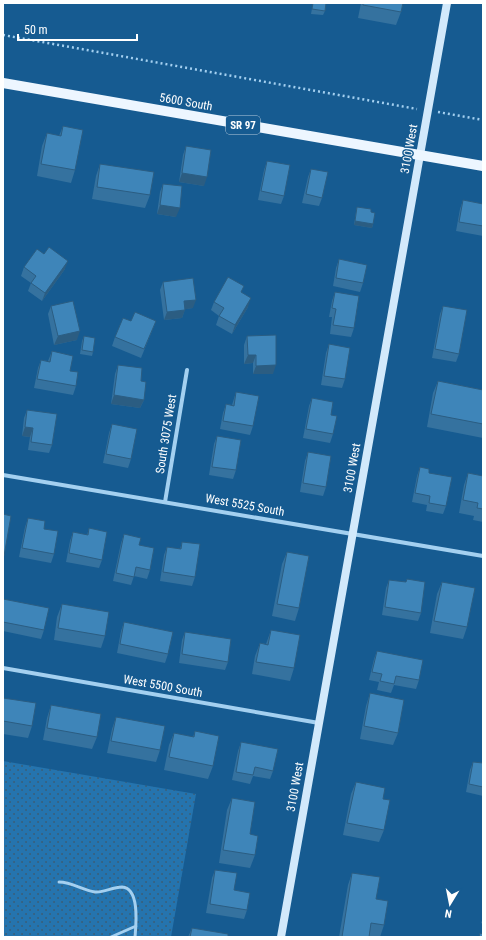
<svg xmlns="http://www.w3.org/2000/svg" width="486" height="940" viewBox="0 0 486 940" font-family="'Roboto Condensed',sans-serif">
  <defs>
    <pattern id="grass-dots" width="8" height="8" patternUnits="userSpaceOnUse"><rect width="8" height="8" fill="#2574ae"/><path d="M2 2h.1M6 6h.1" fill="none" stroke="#3a5e78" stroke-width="1.8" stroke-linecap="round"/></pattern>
  </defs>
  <rect width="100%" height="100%" fill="#165b91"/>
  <path fill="url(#grass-dots)" d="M 3,761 L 196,794 L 171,937 L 3,937 Z"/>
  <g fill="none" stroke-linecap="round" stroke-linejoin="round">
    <path stroke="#a4d0f0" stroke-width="2.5" stroke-dasharray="2 3" stroke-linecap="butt" d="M 3,35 L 417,109
      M 438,112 L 483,120"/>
    <path stroke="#a4d0f0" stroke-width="3" d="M 59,882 C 72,882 82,890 95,892 C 104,893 112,887 122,887 C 140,888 136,925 135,937
      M 111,937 L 136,926"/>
    <path stroke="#a4d0f0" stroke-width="4" d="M 3,475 L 483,556
      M 165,502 L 187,370
      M 3,668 L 319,723"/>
    <path stroke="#d2e9fb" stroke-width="8" d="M 281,937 L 447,3"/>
    <path stroke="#edf6ff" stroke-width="10" d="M 3,83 L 483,166"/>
  </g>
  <path fill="#35729f" d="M 313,3 L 326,3 L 325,11 L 323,15 L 311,14 Z
    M 361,3 L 403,3 L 401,12 L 396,25 L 358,18 Z
    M 63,126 L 75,170 L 71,183 L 37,176 L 42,146 L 47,133 L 59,136 Z
    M 186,146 L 204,186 L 179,182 L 183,155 Z
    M 267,161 L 284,196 L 281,204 L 258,200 L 264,170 Z
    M 100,164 L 150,195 L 145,208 L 92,199 L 96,176 Z
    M 311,169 L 322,198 L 319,206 L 302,203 L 308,177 Z
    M 163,184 L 176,217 L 157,214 L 160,192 Z
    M 463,200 L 483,204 L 483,236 L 456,231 L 460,209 Z
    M 357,207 L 371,212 L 373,224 L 372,228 L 354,225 L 356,212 Z
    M 339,259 L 363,283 L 360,292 L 333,286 L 336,268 Z
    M 24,267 L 65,269 L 42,301 L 28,291 L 31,283 L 21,276 Z
    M 163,282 L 193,308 L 185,309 L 182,318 L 164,320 L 160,290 Z
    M 335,292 L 354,328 L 351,337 L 330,334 L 332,317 L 329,317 L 332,301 Z
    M 242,293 L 248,307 L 232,334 L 216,325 L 219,316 L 211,310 L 214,302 Z
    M 51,306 L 77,340 L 54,345 L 48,314 Z
    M 443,306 L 459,354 L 456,362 L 432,358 L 440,314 Z
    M 131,321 L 156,321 L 141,358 L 112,346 L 115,337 Z
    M 84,336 L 93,352 L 92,356 L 80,354 L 82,341 Z
    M 247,336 L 273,374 L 253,374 L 253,363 L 244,364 L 244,345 Z
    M 329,344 L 345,379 L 342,388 L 321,385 L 326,353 Z
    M 52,351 L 70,371 L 76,386 L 73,395 L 34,388 L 38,368 L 41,360 L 48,361 Z
    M 118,365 L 141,381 L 144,400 L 140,408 L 111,404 L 115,374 Z
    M 438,381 L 483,390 L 483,438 L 427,427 L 433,393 Z
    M 236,392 L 253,426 L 250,435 L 220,429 L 223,413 L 226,404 L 232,405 Z
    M 312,398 L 331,415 L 333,434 L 330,443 L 303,438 L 309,406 Z
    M 27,410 L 52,445 L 49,453 L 28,450 L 30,437 L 22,436 L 24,418 Z
    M 112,424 L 131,459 L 128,468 L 103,463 L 109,433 Z
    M 217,436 L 236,470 L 233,479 L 209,475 L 214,444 Z
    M 308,452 L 326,487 L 323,496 L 300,492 L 305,461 Z
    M 420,467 L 429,473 L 446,506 L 443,514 L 426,511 L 427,505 L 412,502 L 417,476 Z
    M 468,473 L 483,476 L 483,522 L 473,520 L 474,516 L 459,513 L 464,485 Z
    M 28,518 L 54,554 L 51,563 L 19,557 L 25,527 Z
    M 89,528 L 102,560 L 99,568 L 66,562 L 70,541 L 73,532 L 87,535 Z
    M 124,534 L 139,545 L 150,570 L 147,579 L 134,576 L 131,585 L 113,581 L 121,543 Z
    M 182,542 L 195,577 L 192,586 L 160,581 L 164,555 L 167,547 L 180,549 Z
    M 287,552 L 299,608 L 295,621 L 272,616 L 282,564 Z
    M 407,579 L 421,613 L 418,621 L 382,615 L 386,588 L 389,580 L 406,582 Z
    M 442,582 L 467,627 L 463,639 L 430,633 L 437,594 Z
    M 3,599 L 44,630 L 41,639 L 3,631 Z
    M 62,604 L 105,636 L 101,648 L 54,640 L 57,617 Z
    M 124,622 L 168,654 L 165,663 L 117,653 L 121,631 Z
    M 271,630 L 294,668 L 290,681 L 252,674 L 255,656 L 260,643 L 266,644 Z
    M 185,632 L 228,662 L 225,670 L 179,663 L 182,640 Z
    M 377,651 L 419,680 L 416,689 L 394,685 L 391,693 L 377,690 L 379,682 L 369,680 L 374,659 Z
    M 370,693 L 398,733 L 393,745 L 360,739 L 366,706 Z
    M 3,698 L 32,726 L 28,738 L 3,734 Z
    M 51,705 L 97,737 L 92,749 L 43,740 L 47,718 Z
    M 116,717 L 160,750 L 156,762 L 107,753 L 112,729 Z
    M 195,731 L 213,766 L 208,779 L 164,770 L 169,745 L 174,733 L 193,737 Z
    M 241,742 L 273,771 L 270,779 L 253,776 L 250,784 L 232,780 L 238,751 Z
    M 473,762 L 483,763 L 483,796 L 466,792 L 470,770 Z
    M 356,782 L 383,799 L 384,830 L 379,842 L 343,835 L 351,794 Z
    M 232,798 L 250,834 L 255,855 L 250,868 L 219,863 L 227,810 Z
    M 215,870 L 234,890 L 247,910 L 244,919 L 206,913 L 212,878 Z
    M 352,873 L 376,899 L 384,925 L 380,937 L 369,936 L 369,937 L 339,937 L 348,885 Z
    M 483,918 L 483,924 L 481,923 Z
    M 192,928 L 228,937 L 188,937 Z"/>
  <path fill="#2b5d82" d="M 182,173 L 207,177 L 204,186 L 179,182 Z
    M 160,205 L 180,208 L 176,217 L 157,214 Z
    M 355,221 L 373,224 L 372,228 L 354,225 Z
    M 68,261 L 65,269 L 42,301 L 45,293 Z
    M 251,298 L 248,307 L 232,334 L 235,325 Z
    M 196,300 L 193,308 L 181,310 L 184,301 Z
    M 185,310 L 182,318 L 164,320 L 167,312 Z
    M 80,331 L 77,340 L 54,345 L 58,336 Z
    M 248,355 L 256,355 L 253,363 L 244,364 Z
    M 276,365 L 273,374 L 253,374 L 256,366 Z
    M 114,395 L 144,400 L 140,408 L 111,404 Z
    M 25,427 L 33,428 L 30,437 L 22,436 Z"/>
  <path fill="#3e85b9" stroke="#2b5d82" d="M 313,3 L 326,3 L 325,11 L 312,9 Z
    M 363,3 L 403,3 L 401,12 L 363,5 Z
    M 63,126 L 83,130 L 75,170 L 41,164 L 47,133 L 61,136 Z
    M 186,146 L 211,150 L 207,177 L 182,173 Z
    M 267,161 L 290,165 L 284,196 L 261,191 Z
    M 100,164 L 154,172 L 150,195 L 97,187 Z
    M 311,169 L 328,172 L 322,198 L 306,194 Z
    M 163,184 L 182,186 L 180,208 L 160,205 Z
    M 463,200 L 483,204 L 483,226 L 459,222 Z
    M 357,207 L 371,209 L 371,212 L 375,213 L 373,224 L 355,221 Z
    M 49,247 L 68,261 L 45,293 L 31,283 L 36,276 L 24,267 L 37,249 L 44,254 Z
    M 339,259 L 367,265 L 363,283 L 336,278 Z
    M 228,277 L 244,286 L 241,292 L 251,298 L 235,325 L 219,316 L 224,308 L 214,302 Z
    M 193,278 L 196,300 L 184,301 L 185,310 L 167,312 L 163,282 Z
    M 335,292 L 359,296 L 354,328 L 333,325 L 336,309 L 332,308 Z
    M 73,301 L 80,331 L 58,336 L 51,306 Z
    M 443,306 L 467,310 L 459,354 L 435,349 Z
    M 135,312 L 156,321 L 144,349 L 115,337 L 123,318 L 131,321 Z
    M 276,335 L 276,365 L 256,366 L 256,355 L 248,355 L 247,336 Z
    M 84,336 L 95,338 L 93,352 L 82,350 Z
    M 329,344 L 350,348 L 345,379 L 324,376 Z
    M 52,351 L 73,356 L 70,371 L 78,372 L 76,386 L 37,379 L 41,360 L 50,362 Z
    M 118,365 L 142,368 L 141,381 L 146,382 L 144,400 L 114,395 Z
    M 438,381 L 483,390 L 483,424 L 431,414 Z
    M 236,392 L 259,396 L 253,426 L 223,421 L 226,404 L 234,406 Z
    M 312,398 L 333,402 L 331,415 L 337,416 L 333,434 L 306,429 Z
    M 27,410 L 57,414 L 52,445 L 31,442 L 33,428 L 25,427 Z
    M 112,424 L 137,429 L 131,459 L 106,454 Z
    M 217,436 L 241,440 L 236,470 L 212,467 Z
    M 308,452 L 331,456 L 326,487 L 303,483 Z
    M 420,467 L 429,469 L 429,473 L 452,477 L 446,506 L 429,503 L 430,496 L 415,493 Z
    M 468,473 L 483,476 L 483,509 L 477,508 L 478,503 L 463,500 Z
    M 3,514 L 11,516 L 4,556 L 3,556 Z
    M 28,518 L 45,521 L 44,529 L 58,531 L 54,554 L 22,548 Z
    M 89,528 L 107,532 L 102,560 L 69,553 L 73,532 L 88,535 Z
    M 124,534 L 141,538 L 139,545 L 154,548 L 150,570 L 136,567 L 134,577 L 116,573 Z
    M 182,542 L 200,544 L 195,577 L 163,572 L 167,547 L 181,549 Z
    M 287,552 L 309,556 L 299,608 L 277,604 Z
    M 407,579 L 425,582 L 421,613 L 385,607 L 389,580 L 406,582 Z
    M 442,582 L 475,588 L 467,627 L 434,621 Z
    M 3,599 L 49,608 L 44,630 L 3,622 Z
    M 62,604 L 109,612 L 105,636 L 58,628 Z
    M 124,622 L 173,632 L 168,654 L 120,644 Z
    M 271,630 L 300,635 L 294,668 L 256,662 L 260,643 L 268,645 Z
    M 185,632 L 231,639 L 228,662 L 182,654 Z
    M 377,651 L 423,660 L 419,680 L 396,676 L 394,684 L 380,681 L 382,674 L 372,672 Z
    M 370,693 L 404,700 L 398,733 L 364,726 Z
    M 3,698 L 36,703 L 32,726 L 3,721 Z
    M 51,705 L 101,714 L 97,737 L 47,728 Z
    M 116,717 L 165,726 L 160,750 L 111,741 Z
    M 195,731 L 219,736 L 213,766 L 169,757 L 174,733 L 194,737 Z
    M 241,742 L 278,749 L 273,771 L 255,767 L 253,775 L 236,772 Z
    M 473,762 L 483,763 L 483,787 L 469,784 Z
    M 356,782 L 385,788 L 383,799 L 390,800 L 384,830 L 347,823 Z
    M 232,798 L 255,802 L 250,834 L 258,836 L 255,855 L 223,850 Z
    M 215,870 L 237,873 L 234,890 L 250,893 L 247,910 L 210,904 Z
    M 352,873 L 380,877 L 376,899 L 388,901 L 384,925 L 371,923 L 369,937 L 342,937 Z
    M 192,928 L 228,934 L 228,937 L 190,937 Z
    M 480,933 L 483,934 L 483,937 L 479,937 Z"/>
  <g text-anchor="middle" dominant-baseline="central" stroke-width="3" stroke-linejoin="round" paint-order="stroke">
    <rect fill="#165b91" stroke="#b9cede" stroke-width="1" x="226" y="116" width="34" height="18" rx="3"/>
    <g font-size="11" font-weight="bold" fill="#fff">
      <text x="243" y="125">SR 97</text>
    </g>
    <g font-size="12" fill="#fff" stroke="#165b91">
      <text transform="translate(186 102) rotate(10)">5600 South</text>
      <text transform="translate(409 149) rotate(-80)">3100 West</text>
      <text transform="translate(166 434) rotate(-81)">South 3075 West</text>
      <text transform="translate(352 468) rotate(-80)">3100 West</text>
      <text transform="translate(245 505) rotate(10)">West 5525 South</text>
      <text transform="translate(163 686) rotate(10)">West 5500 South</text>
      <text transform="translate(295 787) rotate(-80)">3100 West</text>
    </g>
  </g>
  <rect width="486" height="940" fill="none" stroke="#ffffff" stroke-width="8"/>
  <g transform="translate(450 904) rotate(190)" stroke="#165b91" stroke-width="3" paint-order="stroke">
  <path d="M0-3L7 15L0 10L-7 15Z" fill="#ffffff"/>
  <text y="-6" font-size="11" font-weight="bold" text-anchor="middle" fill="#ffffff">N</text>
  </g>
  <path d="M18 34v6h119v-6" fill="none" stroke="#ffffff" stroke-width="2"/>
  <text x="24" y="34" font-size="12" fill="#ffffff" stroke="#165b91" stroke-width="3" paint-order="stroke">50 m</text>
</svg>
